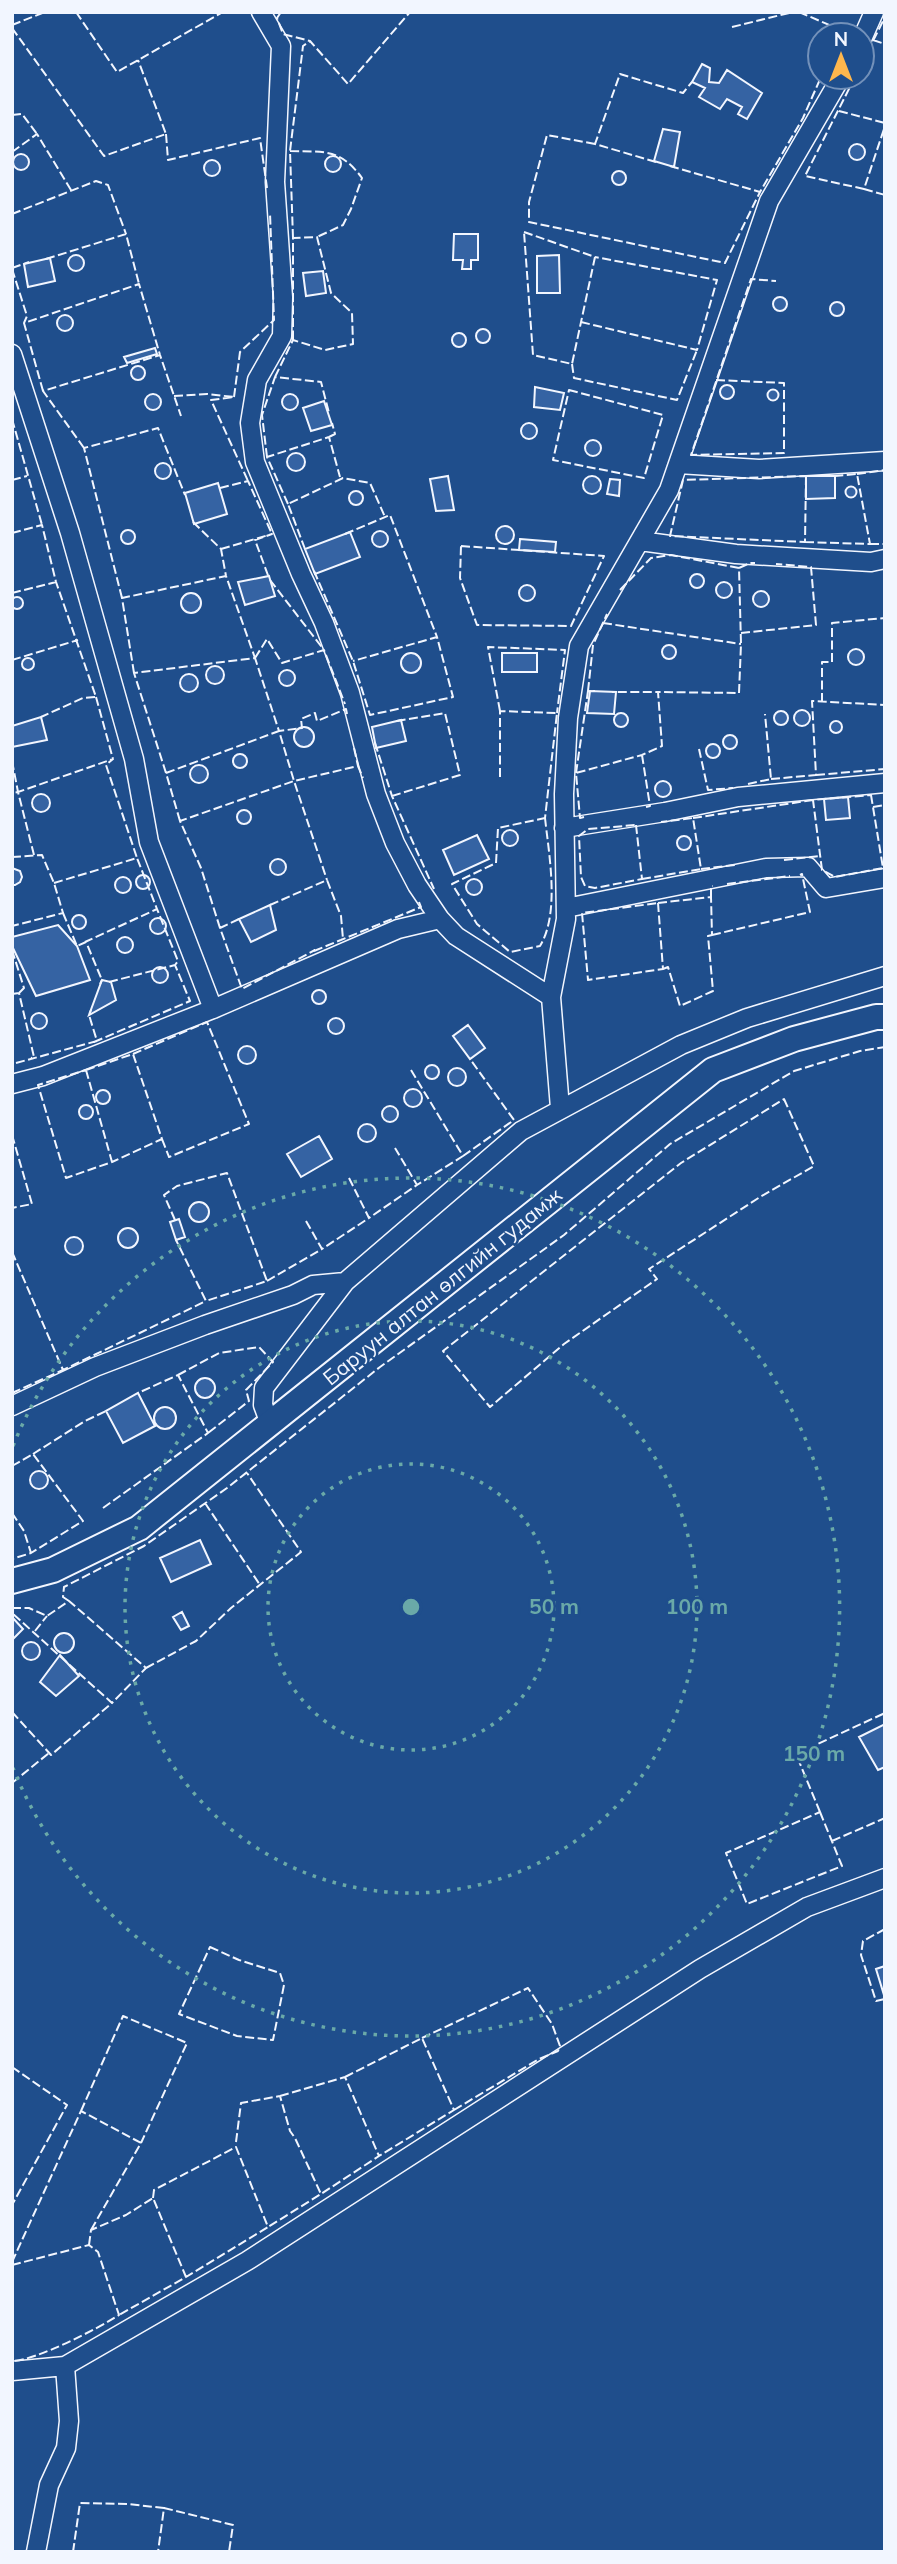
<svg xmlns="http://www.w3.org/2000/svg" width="897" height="2564" viewBox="0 0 897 2564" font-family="Mulish,sans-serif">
  <rect width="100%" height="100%" fill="#1f4e8c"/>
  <path fill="#3563a3" stroke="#f2f6ff" stroke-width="2" d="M 702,64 L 710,68 L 709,82 L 719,83 L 727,70 L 762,93 L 747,119 L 738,114 L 742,107 L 727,99 L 720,109 L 699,97 L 705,88 L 692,82 Z
    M 663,129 L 680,132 L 674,167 L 654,161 Z
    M849 152a8 8 0 1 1 16 0a8 8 0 1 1-16 0Z
    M13 162a8 8 0 1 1 16 0a8 8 0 1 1-16 0Z
    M325 164a8 8 0 1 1 16 0a8 8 0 1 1-16 0Z
    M204 168a8 8 0 1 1 16 0a8 8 0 1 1-16 0Z
    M612 178a7 7 0 1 1 14 0a7 7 0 1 1-14 0Z
    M 454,234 L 478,234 L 478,260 L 471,260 L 471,269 L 462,269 L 463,260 L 453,260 Z
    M68 263a8 8 0 1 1 16 0a8 8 0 1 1-16 0Z
    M 559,255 L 560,293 L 537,293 L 537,256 Z
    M 50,258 L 55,281 L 28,287 L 24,264 Z
    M 323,271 L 326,293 L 306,296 L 303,273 Z
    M773 304a7 7 0 1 1 14 0a7 7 0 1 1-14 0Z
    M830 309a7 7 0 1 1 14 0a7 7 0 1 1-14 0Z
    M57 323a8 8 0 1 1 16 0a8 8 0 1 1-16 0Z
    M476 336a7 7 0 1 1 14 0a7 7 0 1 1-14 0Z
    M452 340a7 7 0 1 1 14 0a7 7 0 1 1-14 0Z
    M 155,348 L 157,354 L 127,363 L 124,357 Z
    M131 373a7 7 0 1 1 14 0a7 7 0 1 1-14 0Z
    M720 392a7 7 0 1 1 14 0a7 7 0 1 1-14 0Z
    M 535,387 L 564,393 L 560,410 L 534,407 Z
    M767.5 395a5.5 5.5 0 1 1 11 0a5.5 5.5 0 1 1-11 0Z
    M282 402a8 8 0 1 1 16 0a8 8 0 1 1-16 0Z
    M145 402a8 8 0 1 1 16 0a8 8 0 1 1-16 0Z
    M 324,401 L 332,425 L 311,431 L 303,408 Z
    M521 431a8 8 0 1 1 16 0a8 8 0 1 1-16 0Z
    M585 448a8 8 0 1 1 16 0a8 8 0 1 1-16 0Z
    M287 462a9 9 0 1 1 18 0a9 9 0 1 1-18 0Z
    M155 471a8 8 0 1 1 16 0a8 8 0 1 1-16 0Z
    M 448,476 L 454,510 L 436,511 L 430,479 Z
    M 806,476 L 835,476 L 835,498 L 806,499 Z
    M583 485a9 9 0 1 1 18 0a9 9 0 1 1-18 0Z
    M 610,479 L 620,480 L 619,496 L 607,494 Z
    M 218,483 L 227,514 L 194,524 L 185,493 Z
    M845.5 492a5.5 5.5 0 1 1 11 0a5.5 5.5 0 1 1-11 0Z
    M349 498a7 7 0 1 1 14 0a7 7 0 1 1-14 0Z
    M496 535a9 9 0 1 1 18 0a9 9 0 1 1-18 0Z
    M121 537a7 7 0 1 1 14 0a7 7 0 1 1-14 0Z
    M372 539a8 8 0 1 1 16 0a8 8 0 1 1-16 0Z
    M 350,532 L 360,557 L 315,574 L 305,549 Z
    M 520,539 L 556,542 L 555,552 L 519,550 Z
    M690 581a7 7 0 1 1 14 0a7 7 0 1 1-14 0Z
    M 269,576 L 275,596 L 245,605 L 238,582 Z
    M716 590a8 8 0 1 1 16 0a8 8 0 1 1-16 0Z
    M519 593a8 8 0 1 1 16 0a8 8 0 1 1-16 0Z
    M753 599a8 8 0 1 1 16 0a8 8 0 1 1-16 0Z
    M181 603a10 10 0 1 1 20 0a10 10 0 1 1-20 0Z
    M11 603a6 6 0 1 1 12 0a6 6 0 1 1-12 0Z
    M662 652a7 7 0 1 1 14 0a7 7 0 1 1-14 0Z
    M848 657a8 8 0 1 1 16 0a8 8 0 1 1-16 0Z
    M 502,653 L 537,653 L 537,672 L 502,672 Z
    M401 663a10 10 0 1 1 20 0a10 10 0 1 1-20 0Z
    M22 664a6 6 0 1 1 12 0a6 6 0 1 1-12 0Z
    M206 675a9 9 0 1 1 18 0a9 9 0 1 1-18 0Z
    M279 678a8 8 0 1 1 16 0a8 8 0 1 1-16 0Z
    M180 683a9 9 0 1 1 18 0a9 9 0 1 1-18 0Z
    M 590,691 L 616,692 L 614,714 L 587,713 Z
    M794 718a8 8 0 1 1 16 0a8 8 0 1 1-16 0Z
    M774 718a7 7 0 1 1 14 0a7 7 0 1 1-14 0Z
    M614 720a7 7 0 1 1 14 0a7 7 0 1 1-14 0Z
    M 41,717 L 47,740 L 12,747 L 12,726 Z
    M 401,720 L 406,741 L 376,748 L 372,727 Z
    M830 727a6 6 0 1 1 12 0a6 6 0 1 1-12 0Z
    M294 737a10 10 0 1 1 20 0a10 10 0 1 1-20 0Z
    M723 742a7 7 0 1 1 14 0a7 7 0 1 1-14 0Z
    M706 751a7 7 0 1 1 14 0a7 7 0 1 1-14 0Z
    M233 761a7 7 0 1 1 14 0a7 7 0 1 1-14 0Z
    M190 774a9 9 0 1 1 18 0a9 9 0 1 1-18 0Z
    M655 789a8 8 0 1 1 16 0a8 8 0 1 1-16 0Z
    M32 803a9 9 0 1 1 18 0a9 9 0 1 1-18 0Z
    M 848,797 L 850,818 L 826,820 L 824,799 Z
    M237 817a7 7 0 1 1 14 0a7 7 0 1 1-14 0Z
    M502 838a8 8 0 1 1 16 0a8 8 0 1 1-16 0Z
    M 477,835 L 489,859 L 454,875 L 443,850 Z
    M677 843a7 7 0 1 1 14 0a7 7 0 1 1-14 0Z
    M270 867a8 8 0 1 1 16 0a8 8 0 1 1-16 0Z
    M 12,868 L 20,871 L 22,877 L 20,882 L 15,885 L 12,885 Z
    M136 882a7 7 0 1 1 14 0a7 7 0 1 1-14 0Z
    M115 885a8 8 0 1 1 16 0a8 8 0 1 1-16 0Z
    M466 887a8 8 0 1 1 16 0a8 8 0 1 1-16 0Z
    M 270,905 L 276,930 L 251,942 L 239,919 Z
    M72 922a7 7 0 1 1 14 0a7 7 0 1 1-14 0Z
    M150 926a8 8 0 1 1 16 0a8 8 0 1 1-16 0Z
    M 58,925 L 77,946 L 90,980 L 36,996 L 12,946 L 12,937 Z
    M117 945a8 8 0 1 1 16 0a8 8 0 1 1-16 0Z
    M152 975a8 8 0 1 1 16 0a8 8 0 1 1-16 0Z
    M 102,980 L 111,982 L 116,1000 L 89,1015 Z
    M312 997a7 7 0 1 1 14 0a7 7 0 1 1-14 0Z
    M31 1021a8 8 0 1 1 16 0a8 8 0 1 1-16 0Z
    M328 1026a8 8 0 1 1 16 0a8 8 0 1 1-16 0Z
    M 468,1025 L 485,1048 L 470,1059 L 453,1036 Z
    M238 1055a9 9 0 1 1 18 0a9 9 0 1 1-18 0Z
    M425 1072a7 7 0 1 1 14 0a7 7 0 1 1-14 0Z
    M448 1077a9 9 0 1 1 18 0a9 9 0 1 1-18 0Z
    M404 1098a9 9 0 1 1 18 0a9 9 0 1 1-18 0Z
    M96 1097a7 7 0 1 1 14 0a7 7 0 1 1-14 0Z
    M79 1112a7 7 0 1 1 14 0a7 7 0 1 1-14 0Z
    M382 1114a8 8 0 1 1 16 0a8 8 0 1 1-16 0Z
    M358 1133a9 9 0 1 1 18 0a9 9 0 1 1-18 0Z
    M 319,1136 L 332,1159 L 301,1177 L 287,1154 Z
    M189 1212a10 10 0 1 1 20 0a10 10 0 1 1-20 0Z
    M 179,1219 L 185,1237 L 176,1240 L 170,1222 Z
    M118 1238a10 10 0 1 1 20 0a10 10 0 1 1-20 0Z
    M65 1246a9 9 0 1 1 18 0a9 9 0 1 1-18 0Z
    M195 1388a10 10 0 1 1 20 0a10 10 0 1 1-20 0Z
    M 138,1393 L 155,1426 L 123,1443 L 106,1411 Z
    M154 1418a11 11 0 1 1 22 0a11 11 0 1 1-22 0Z
    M30 1480a9 9 0 1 1 18 0a9 9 0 1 1-18 0Z
    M 200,1540 L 211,1564 L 171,1582 L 160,1558 Z
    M 182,1612 L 189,1626 L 181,1630 L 173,1617 Z
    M 12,1617 L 23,1629 L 12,1640 Z
    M54 1643a10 10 0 1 1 20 0a10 10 0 1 1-20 0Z
    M22 1651a9 9 0 1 1 18 0a9 9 0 1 1-18 0Z
    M 60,1655 L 79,1676 L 56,1696 L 40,1682 Z
    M 885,1724 L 885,1767 L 878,1770 L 859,1737 Z
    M 885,1966 L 885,1994 L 884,1995 L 876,1969 Z"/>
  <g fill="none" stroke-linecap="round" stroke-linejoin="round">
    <defs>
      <path id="street" d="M 261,12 L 281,46 L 275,182 L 283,297 L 282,336 L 257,380 L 250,423 L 255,462 L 301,574 L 324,623 L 350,693 L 376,794 L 395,843 L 417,885 L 440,919
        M 862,39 L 874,12
        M 12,354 L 70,533 L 134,759 L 149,842 L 213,1009
        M 678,464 L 759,469 L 885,461
        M 640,541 L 736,554 L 871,562 L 885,559
        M 564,828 L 665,812 L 738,797 L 885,783
        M 566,908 L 766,868 L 808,867 L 826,888 L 885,878
        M 12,1084 L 43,1076 L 213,1009 L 398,929 L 440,919 L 456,936 L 551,997
        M 560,1108 L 551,997 L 566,919 L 564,794 L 568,718 L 579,646 L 669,490 L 769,201 L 841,77
        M 12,1406 L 95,1367 L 205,1325 L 293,1295 L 313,1285 L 345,1282
        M 270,1424 L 263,1405 L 264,1388 L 345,1282 L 521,1131 L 681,1045 L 747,1018 L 885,976
        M 12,2371 L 65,2366 L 247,2261 L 700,1969 L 807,1907 L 885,1878
        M 36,2552 L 49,2485 L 66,2448 L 69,2421 L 65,2366"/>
      <path id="secondary" d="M 12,1581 L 53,1570 L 139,1528 L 713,1070 L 794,1039 L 876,1017 L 885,1017"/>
    </defs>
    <use href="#street" stroke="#f2f6ff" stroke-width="21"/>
    <use href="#secondary" stroke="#f2f6ff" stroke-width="28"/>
    <use href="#street" stroke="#1f4e8c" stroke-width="18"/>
    <use href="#secondary" stroke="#1f4e8c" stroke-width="24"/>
    <path stroke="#f2f6ff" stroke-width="2" stroke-dasharray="9 3.5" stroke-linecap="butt" d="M 76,12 L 117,72 L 223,12
      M 281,12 L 277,18 L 283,34 L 310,41 L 348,84 L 410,12
      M 799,12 L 841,30 L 839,35
      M 12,25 L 45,12
      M 732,27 L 793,12
      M 12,28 L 104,156 L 166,134 L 138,60
      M 873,40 L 885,44
      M 862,63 L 885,17
      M 855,77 L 805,176 L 864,189 L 885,126
      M 839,111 L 885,123
      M 12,115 L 22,114 L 37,134
      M 166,134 L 168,160 L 260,138 L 267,188
      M 595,144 L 547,135 L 529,202 L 529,222 L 725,263 L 760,192
      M 290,151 C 324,152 340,148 362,178 L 351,209 L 343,225 L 317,237
      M 12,152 L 37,134 L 71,190
      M 656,162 L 595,144 L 620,74 L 683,93 L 692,82
      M 670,166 L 760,192 L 803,118 L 821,77
      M 864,189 L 885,195
      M 12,214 L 96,181 L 108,185 L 126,234
      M 524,232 L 595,257 L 572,364 L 533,355 Z
      M 293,238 L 290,151 L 303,46 L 310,41
      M 46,259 L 126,234 L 139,284
      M 12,268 L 29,262
      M 12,269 L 27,316 L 24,323
      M 581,322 L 697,350 L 717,280 L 595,257
      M 572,364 L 574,378 L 677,400 L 697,350
      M 275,377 L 293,340 L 325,350 L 353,344 L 352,313 L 331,293 L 317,237 L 293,238 L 293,340
      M 716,380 L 784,383 L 784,453 L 691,455 L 751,279 L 776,281
      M 569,390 L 663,415 L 644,478 L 553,460 Z
      M 43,391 L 24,323 L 139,284 L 160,355
      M 174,396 L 207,394 L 234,397 L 211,400 L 248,481
      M 234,397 L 240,352 L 274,320 L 270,213
      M 12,419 L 42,525
      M 329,437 L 335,434 L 332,423
      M 84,448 L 43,391 L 160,355 L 181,416
      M 267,457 L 262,415 L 275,377 L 321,382 L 329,413
      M 857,474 L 885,470
      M 806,476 L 805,542 L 670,536 L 683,480 Z
      M 12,480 L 27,476
      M 220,488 L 248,481 L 272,534
      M 288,504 L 267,457 L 329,437 L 340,477
      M 193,522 L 221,549 L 226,576
      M 12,533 L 42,525 L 56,582 L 96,697 L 83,698 L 41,717
      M 345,534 L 390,515 L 437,637
      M 805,542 L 870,544 L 857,474 L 835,476
      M 870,544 L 885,544
      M 461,546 L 604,556 L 571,626 L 477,625 L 460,578 Z
      M 221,549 L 272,534 L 255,540 L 269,578
      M 305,549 L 288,504 L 343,478 L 370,483 L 385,517
      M 739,568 L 750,563 L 755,563
      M 314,571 L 353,661 L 370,715 L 453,697 L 437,637 L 353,661
      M 270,580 L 324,650
      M 620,590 L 651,558 L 671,555 L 739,568 L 741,644 L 739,693 L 658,692
      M 12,593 L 56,582
      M 122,598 L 84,448 L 158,428 L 185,495
      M 603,623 L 741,644
      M 741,633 L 816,625 L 811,567 L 776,564
      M 255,658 L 267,639 L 282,663 L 324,650 L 345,704
      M 12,660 L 78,640
      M 134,673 L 122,598 L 226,576 L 255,658
      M 588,691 L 593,645 L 607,614
      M 96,697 L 113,759
      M 822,702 L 822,662 L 832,662 L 832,623 L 885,618
      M 500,711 L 488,647 L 565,650 L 557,713
      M 375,743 L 392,796 L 434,889
      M 354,748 L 358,766
      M 699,749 L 708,790 L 733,788
      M 642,755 L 650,806 L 646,807
      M 12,761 L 18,792 L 12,793
      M 166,773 L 134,673 L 255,658 L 279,731 L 302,728 L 301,719 L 315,713 L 317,721 L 346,709 L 347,714
      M 576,773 L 588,691 L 595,691
      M 816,775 L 885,769
      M 500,777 L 500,711 L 557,713 L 545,818
      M 771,779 L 816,775 L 812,701 L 885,705
      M 748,784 L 771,779 L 765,714
      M 871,795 L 883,868 L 835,877 L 822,870 L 813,800 Z
      M 392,796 L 460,775 L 445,713 L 397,721
      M 873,807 L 885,805
      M 584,817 L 580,818 L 576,773 L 642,755 L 662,746 L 658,692 L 612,692
      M 545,818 C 549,855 560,913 540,946 L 510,952 L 477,924 L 452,884 L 496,863 L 498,828 Z
      M 693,818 L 813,800
      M 180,821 L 166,773 L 279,731 L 294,781 L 358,766 L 363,778
      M 636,825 L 642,879 L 595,888 L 585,886 L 581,877 L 579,836 L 588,829 Z
      M 34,855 L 18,792 L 113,759 L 106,765 L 137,858
      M 12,857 L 42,855 L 54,883 L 63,913 L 12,926
      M 784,860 L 820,856
      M 701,869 L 735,865
      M 642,879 L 701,869 L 693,818 L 661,822
      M 54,883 L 137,858 L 157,909 L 85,942
      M 727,884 L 790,876
      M 711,897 L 711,886 L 713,886
      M 658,903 L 663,969 L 588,980 L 582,913 Z
      M 658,903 L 711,897 L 712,935 L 708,936 L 713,991 L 680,1006 L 668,967 L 663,969
      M 270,905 L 327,880 L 341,916 L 343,939 L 341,940
      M 63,913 L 77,946 L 86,942 L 102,980 L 100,984
      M 239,919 L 220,928 L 242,989 L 315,950
      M 220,928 L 201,868 L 180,821 L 294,781 L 327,880
      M 712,935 L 810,912 L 802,874 L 800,875
      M 12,950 L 24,988 L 19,993
      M 314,951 L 421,907 L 419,902
      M 109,982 L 175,965 L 178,961 L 157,909
      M 12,994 L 19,993 L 34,1057 L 31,1058
      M 94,1042 L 190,1001 L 175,965
      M 133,1054 L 207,1022 L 249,1124 L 169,1157 L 162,1139
      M 16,1063 L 97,1041 L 89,1015 L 91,1010
      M 86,1070 L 112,1162 L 66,1178 L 38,1085 Z
      M 86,1070 L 133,1054 L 162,1139 L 112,1162
      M 411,1070 L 463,1156 L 417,1185
      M 784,1099 L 814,1166 L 760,1197 L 649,1269 L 657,1279 L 564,1344 L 490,1407 L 443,1351 L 681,1163 Z
      M 12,1135 L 32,1204 L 12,1208
      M 463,1156 L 514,1120 L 470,1059
      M 349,1178 L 369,1218 L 417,1185 L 395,1148
      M 175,1220 L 164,1195 L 177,1186 L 227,1173 L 267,1281 L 206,1301 L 176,1240
      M 306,1221 L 322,1249 L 369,1218
      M 12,1252 L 63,1370 L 206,1301
      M 267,1281 L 322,1249
      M 178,1375 L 219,1353 L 259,1347 L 273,1362 L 246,1390 L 249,1401 L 208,1433
      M 12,1393 L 63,1370
      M 33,1454 L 85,1421 L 106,1411
      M 12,1466 L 33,1454 L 83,1521 L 31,1553
      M 205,1503 L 260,1585
      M 103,1508 L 208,1433 L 178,1375 L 138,1393
      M 12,1513 L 24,1531 L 31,1553 L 12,1559
      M 69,1601 L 63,1597 L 64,1587 L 144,1546 L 227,1488 L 380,1367 L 564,1235 L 670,1144 L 794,1071 L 860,1051 L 885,1047
      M 12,1608 L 29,1608 L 47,1616 L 69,1601 L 146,1668 L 112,1703 L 12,1613
      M 35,1631 L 47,1616
      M 146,1668 L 196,1641 L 231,1608 L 301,1552 L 247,1473
      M 12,1712 L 51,1755 L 112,1703
      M 12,1783 L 49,1753
      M 820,1812 L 842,1866 L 747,1904 L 726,1853 Z
      M 820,1812 L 796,1754 L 885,1713
      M 832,1841 L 885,1818
      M 885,1929 L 863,1941 L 861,1955 L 876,2001 L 885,1999
      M 210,1947 L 239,1960 L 280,1973 L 284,1985 L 273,2040 L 237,2036 L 179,2014 Z
      M 422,2038 L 528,1988 L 552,2024 L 560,2046 L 558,2051 L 539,2059 L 454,2110
      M 12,2067 L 67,2105 L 12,2205
      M 345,2077 L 422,2038 L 454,2110 L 379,2156
      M 280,2096 L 345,2077 L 379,2156 L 321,2194
      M 81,2111 L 123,2016 L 187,2043 L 141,2143
      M 236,2142 L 241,2103 L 280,2096 L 290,2131 L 295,2138 L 321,2194 L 268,2227
      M 153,2198 L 154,2190 L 236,2147 L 268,2227 L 186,2277
      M 89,2245 L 91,2230 L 126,2215 L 153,2198 L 186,2277 L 119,2315
      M 12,2262 L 81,2111 L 141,2143 L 91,2230
      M 12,2265 L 89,2245 L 98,2252 L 119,2315 C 99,2328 35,2361 12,2361
      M 164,2508 L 233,2525 L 229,2552
      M 73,2552 L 80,2503 L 128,2504 L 164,2508 L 158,2552"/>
  </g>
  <g fill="none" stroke="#6aa9a8" stroke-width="3.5" stroke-dasharray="3.5 7">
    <circle cx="411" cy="1607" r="143"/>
    <circle cx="411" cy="1607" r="286"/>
    <path d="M13 1446A429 429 0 1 1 13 1768"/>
  </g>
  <g text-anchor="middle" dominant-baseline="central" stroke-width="5" stroke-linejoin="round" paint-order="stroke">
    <g font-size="21" fill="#f2f6ff" stroke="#1f4e8c">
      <text transform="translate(442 1286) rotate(-39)">Баруун алтан өлгийн гудамж</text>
    </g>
  </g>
  <circle cx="411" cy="1607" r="10" fill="#6aa9a8" stroke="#1f4e8c" stroke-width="3.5"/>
  <g font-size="21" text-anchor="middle" font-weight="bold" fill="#6aa9a8" stroke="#1f4e8c" stroke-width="5" stroke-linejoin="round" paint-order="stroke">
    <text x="554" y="1614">50 m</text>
    <text x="697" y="1614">100 m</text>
    <text x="814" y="1761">150 m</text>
  </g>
  <rect width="897" height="2564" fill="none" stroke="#f2f6ff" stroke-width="28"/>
  <g transform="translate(841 56)"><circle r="33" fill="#1f4e8c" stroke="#7391ba" stroke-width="2"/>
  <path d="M0-5L12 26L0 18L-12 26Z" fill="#ffb74d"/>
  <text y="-10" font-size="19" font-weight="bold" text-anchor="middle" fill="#f2f6ff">N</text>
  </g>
</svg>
